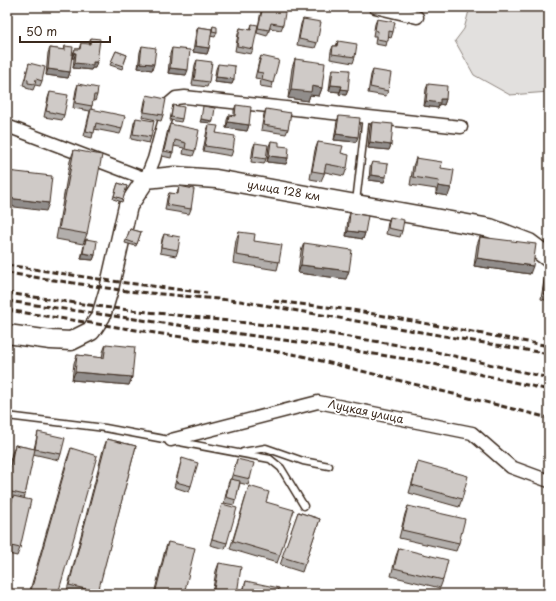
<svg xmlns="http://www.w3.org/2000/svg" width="556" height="601" viewBox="0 0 556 601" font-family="'Playpen Sans',sans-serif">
  <rect width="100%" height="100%" fill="#fff"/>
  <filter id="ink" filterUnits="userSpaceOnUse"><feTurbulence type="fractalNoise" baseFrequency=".025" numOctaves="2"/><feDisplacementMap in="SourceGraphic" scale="8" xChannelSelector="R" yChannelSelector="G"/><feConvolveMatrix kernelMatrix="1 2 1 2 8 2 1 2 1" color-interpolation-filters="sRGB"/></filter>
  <g filter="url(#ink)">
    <path fill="#e2e0de" stroke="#8e857e" d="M 470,7 L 549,7 L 549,92 L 510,95 L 474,75 L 455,41 L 464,29 Z"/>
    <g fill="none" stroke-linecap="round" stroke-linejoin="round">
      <defs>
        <path id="lane" d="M 356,202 L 366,116
          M 7,416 L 105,428 L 270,459 L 281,468 L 304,506
          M 243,452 L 266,448 L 303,461 L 329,466"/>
        <path id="street" d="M 375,7 L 417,17
          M 7,126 L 146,179 L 154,159 L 169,104 L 176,98 L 185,97 L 461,127
          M 171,440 L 318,402 L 472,433 L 511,467 L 549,481"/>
        <path id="secondary" d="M 7,334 L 51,340 L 71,341 L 91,331 L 101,316 L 109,289 L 128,206 L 146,179 L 175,176 L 216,179 L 490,228 L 529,243 L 549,258"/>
      </defs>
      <use href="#lane" stroke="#3b2a1e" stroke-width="9"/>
      <use href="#street" stroke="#3b2a1e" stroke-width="15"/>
      <use href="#secondary" stroke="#3b2a1e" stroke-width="21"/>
      <use href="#lane" stroke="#fff" stroke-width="6"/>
      <use href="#street" stroke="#fff" stroke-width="12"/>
      <use href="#secondary" stroke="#fff" stroke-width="18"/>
      <path stroke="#3b2a1e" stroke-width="3" stroke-dasharray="6 3" stroke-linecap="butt" d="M 7,265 L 111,281 L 207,293
        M 7,273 L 127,291 L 240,301 L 549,354
        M 7,293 L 103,307 L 301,329 L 428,350 L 549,378
        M 7,301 L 298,342 L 425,362 L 549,390
        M 273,301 L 352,310 L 549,346
        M 7,310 L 298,355 L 549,418"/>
    </g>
    <path fill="#b2aeab" stroke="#3b2a1e" d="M 262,7 L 283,25 L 281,30 L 270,28 L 267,36 L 257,33 L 261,11 Z
      M 303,19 L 317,43 L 315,48 L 297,45 L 301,24 Z
      M 377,19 L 393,32 L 391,38 L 388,37 L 386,46 L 375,44 L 376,36 L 373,36 L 375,24 Z
      M 252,24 L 253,49 L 251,54 L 235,51 L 238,34 L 240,28 L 250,30 Z
      M 213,26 L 217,32 L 215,37 L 210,36 L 209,48 L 207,54 L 193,52 L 196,32 L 198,27 L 212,29 Z
      M 91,38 L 95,68 L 92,68 L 91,70 L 73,68 L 74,58 L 72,58 L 73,54 L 75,49 L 79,49 L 81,43 L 89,44 Z
      M 338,41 L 355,57 L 353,63 L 330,59 L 331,51 L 333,46 L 336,46 Z
      M 65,46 L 70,72 L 68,78 L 46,75 L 48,53 L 50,48 L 64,50 Z
      M 142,46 L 152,70 L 138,68 L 140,52 Z
      M 172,48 L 186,75 L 168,73 L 170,54 Z
      M 116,51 L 127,55 L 122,69 L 110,65 Z
      M 261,56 L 273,83 L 272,88 L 260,86 L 261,79 L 255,78 L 259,61 Z
      M 295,59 L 322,88 L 319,96 L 310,95 L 308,101 L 288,98 L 292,68 Z
      M 197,60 L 209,82 L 207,87 L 192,85 L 195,65 Z
      M 29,63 L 42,81 L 40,86 L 35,85 L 33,90 L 26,88 L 26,86 L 23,85 Z
      M 218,64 L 234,79 L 232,84 L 214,82 L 216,69 Z
      M 333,69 L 348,90 L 346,95 L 339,94 L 340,92 L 329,91 L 331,74 Z
      M 373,70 L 388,91 L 386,96 L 368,93 L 371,75 Z
      M 78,84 L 97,95 L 95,101 L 93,100 L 91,109 L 122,129 L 120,134 L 94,129 L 92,138 L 84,136 L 90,111 L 73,108 L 76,90 Z
      M 428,84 L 446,99 L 444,105 L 439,104 L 438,108 L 424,106 L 426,89 Z
      M 50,92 L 64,115 L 62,120 L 44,117 L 48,98 Z
      M 147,95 L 163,115 L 161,121 L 142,117 L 145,101 Z
      M 173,105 L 182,119 L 181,122 L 170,120 Z
      M 236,105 L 249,125 L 247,131 L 226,128 L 227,120 L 229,115 L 234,116 L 234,110 Z
      M 266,109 L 288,129 L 286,134 L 261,130 L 264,114 Z
      M 339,116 L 356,142 L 334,140 L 337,121 Z
      M 136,118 L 151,137 L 149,143 L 131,139 L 134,123 Z
      M 372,122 L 391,145 L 389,150 L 368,148 L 370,127 Z
      M 170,124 L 195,151 L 193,156 L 183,154 L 184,148 L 174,146 L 171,158 L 162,156 L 168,129 Z
      M 209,125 L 233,150 L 231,156 L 203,151 L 207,130 Z
      M 271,141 L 279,146 L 288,158 L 286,164 L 267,162 L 269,146 Z
      M 318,142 L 341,153 L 347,168 L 344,176 L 325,172 L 321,181 L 310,179 L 315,150 Z
      M 255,143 L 266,159 L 264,164 L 251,162 L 253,148 Z
      M 74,150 L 87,234 L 83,244 L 56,239 L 70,161 Z
      M 416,158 L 441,168 L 448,196 L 436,194 L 436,189 L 410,185 L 413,166 Z
      M 372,162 L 386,177 L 384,182 L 369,180 L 370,167 Z
      M 118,183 L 127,186 L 122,202 L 113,199 Z
      M 179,186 L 191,209 L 189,214 L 165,210 L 167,198 L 169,193 L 177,194 Z
      M 350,213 L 365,233 L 363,239 L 346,236 L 348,219 Z
      M 390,217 L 402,231 L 400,237 L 386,234 L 388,222 Z
      M 130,229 L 141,232 L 136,246 L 125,243 Z
      M 239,232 L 254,241 L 279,262 L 277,270 L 233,263 L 236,240 Z
      M 164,234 L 178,250 L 176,256 L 160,253 L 162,239 Z
      M 480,237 L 530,274 L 474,266 L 477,245 Z
      M 86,239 L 95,255 L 93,260 L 81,259 L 84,245 Z
      M 304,243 L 346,279 L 298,273 L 301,251 Z
      M 547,269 L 549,269 L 549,301 L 541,299 L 545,274 Z
      M 106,344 L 132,377 L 129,385 L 72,380 L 74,363 L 77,355 L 102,358 L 103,352 Z
      M 38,432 L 61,454 L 59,460 L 33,454 L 25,495 L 24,499 L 20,548 L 17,556 L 8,554 L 7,559 L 7,518 L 11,501 L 7,500 L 7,474 L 12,453 L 15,445 L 34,449 Z
      M 107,439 L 136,446 L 97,594 L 66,594 L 103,450 Z
      M 71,448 L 58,594 L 29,594 L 67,459 Z
      M 182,458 L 191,486 L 189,492 L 174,487 Z
      M 237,459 L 250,479 L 248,485 L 240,483 L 234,505 L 224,503 L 228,484 L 230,479 L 231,479 Z
      M 418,462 L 462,499 L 459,507 L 409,493 Z
      M 249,486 L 266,502 L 280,555 L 277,563 L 230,549 Z
      M 222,504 L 227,543 L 225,549 L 210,545 Z
      M 408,506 L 459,543 L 456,551 L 399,538 L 405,514 Z
      M 298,512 L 320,519 L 302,572 L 280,565 Z
      M 168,542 L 184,594 L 154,594 L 165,550 Z
      M 399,548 L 443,580 L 440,588 L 391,576 L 396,556 Z
      M 219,563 L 237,594 L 212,594 L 216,571 Z
      M 246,581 L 278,594 L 242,594 Z"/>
    <path fill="#918d8b" stroke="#3b2a1e" d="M 195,46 L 209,48 L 207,54 L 193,52 Z
      M 74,53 L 76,53 L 74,58 L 72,58 Z
      M 93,62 L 97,62 L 95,68 L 92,68 L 91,70 L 73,68 L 75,63 Z
      M 140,63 L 154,64 L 152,70 L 138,68 Z
      M 170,68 L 188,70 L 186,75 L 168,73 Z
      M 48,69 L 70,72 L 68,78 L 46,75 Z
      M 216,77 L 234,79 L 232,84 L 214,82 Z
      M 331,85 L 342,86 L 340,92 L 329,91 Z
      M 312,86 L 322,88 L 319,96 L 310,95 L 308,101 L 288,98 L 291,90 Z
      M 341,89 L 348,90 L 346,95 L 339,94 Z
      M 440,99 L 446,99 L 444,105 L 439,104 L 438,108 L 424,106 L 426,101 Z
      M 201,119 L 213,121 L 212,123 L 200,122 Z
      M 228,122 L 249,125 L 247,131 L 226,128 Z
      M 336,134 L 358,137 L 356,142 L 334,140 Z
      M 370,142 L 391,145 L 389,150 L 368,148 Z
      M 269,156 L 288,158 L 286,164 L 267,162 Z
      M 371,175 L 386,177 L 384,182 L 369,180 Z
      M 438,186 L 451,188 L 448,196 L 436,194 Z
      M 7,198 L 49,203 L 46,211 L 7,206 Z
      M 348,231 L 365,233 L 363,239 L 346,236 Z
      M 83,253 L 95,255 L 93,260 L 81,259 Z
      M 477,258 L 533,266 L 530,274 L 474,266 Z
      M 301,265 L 349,271 L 346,279 L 298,273 Z
      M 75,372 L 132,377 L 129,385 L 72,380 Z"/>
    <path fill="#cfcac7" stroke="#3b2a1e" d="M 263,7 L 286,7 L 283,25 L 271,23 L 269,30 L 258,28 Z
      M 303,19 L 321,22 L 317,43 L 299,39 Z
      M 377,19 L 395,22 L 393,32 L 389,31 L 388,41 L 377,39 L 378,31 L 375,30 Z
      M 252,24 L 258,25 L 253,49 L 237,46 L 240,28 L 251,30 Z
      M 213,26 L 217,27 L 217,32 L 212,31 Z
      M 198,27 L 212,29 L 209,48 L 195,46 Z
      M 91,38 L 100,39 L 97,62 L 93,62 L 93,65 L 75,63 L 76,53 L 74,53 L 75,49 L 80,49 L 81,43 L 90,44 Z
      M 338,41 L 357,44 L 355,57 L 332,54 L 333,46 L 337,46 Z
      M 65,46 L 73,47 L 70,72 L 48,69 L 50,48 L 65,50 Z
      M 142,46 L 156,48 L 154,64 L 140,63 Z
      M 172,48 L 190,50 L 188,70 L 170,68 Z
      M 116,51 L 127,55 L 123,66 L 111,62 Z
      M 261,56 L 279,60 L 273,83 L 262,80 L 263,73 L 257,72 Z
      M 295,59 L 325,63 L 322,88 L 312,86 L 311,92 L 291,90 Z
      M 197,60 L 212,62 L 209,82 L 194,80 Z
      M 29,63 L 45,67 L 42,81 L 36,79 L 35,84 L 28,83 L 28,80 L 25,79 Z
      M 218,64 L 235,66 L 234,79 L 216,77 Z
      M 333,69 L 350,70 L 348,90 L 341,89 L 342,86 L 331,85 Z
      M 373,70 L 391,73 L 388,91 L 370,87 Z
      M 78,84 L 98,88 L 97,95 L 94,95 L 92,106 L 75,103 Z
      M 428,84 L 447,86 L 446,99 L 440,99 L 440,103 L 426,101 Z
      M 50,92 L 68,95 L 64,115 L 46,111 Z
      M 147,95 L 166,99 L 163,115 L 144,112 Z
      M 173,105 L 184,107 L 182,119 L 171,117 Z
      M 236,105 L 251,107 L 249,125 L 228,122 L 229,115 L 235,116 Z
      M 203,106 L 215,108 L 213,121 L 201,119 Z
      M 91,109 L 125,116 L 122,129 L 96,123 L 94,133 L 86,131 Z
      M 266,109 L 291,113 L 288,129 L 263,125 Z
      M 339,116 L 360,118 L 358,137 L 336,134 Z
      M 136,118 L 154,121 L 151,137 L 133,134 Z
      M 372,122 L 393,124 L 391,145 L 370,142 Z
      M 170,124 L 199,130 L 195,151 L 185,149 L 186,143 L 175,140 L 173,153 L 164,151 Z
      M 209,125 L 218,126 L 216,133 L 235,136 L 233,150 L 205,146 Z
      M 271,141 L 279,142 L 279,146 L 289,147 L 288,158 L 269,156 Z
      M 318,142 L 343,146 L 341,153 L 349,155 L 347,168 L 326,164 L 324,173 L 312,171 Z
      M 255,143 L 268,145 L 266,159 L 253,157 Z
      M 74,150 L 102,155 L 87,234 L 59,229 Z
      M 416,158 L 442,162 L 441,168 L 454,170 L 451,188 L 438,186 L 439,181 L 413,177 Z
      M 372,162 L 388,164 L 386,177 L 371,175 Z
      M 7,171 L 52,176 L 49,203 L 7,198 Z
      M 118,183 L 127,186 L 123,199 L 114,196 Z
      M 179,186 L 194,189 L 191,209 L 167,205 L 169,193 L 178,194 Z
      M 350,213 L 368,216 L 365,233 L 348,231 Z
      M 390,217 L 404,220 L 402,231 L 388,228 Z
      M 130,229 L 141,232 L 137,244 L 126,240 Z
      M 239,232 L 255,234 L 254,241 L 282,245 L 279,262 L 236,255 Z
      M 164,234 L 180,237 L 178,250 L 161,247 Z
      M 480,237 L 536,244 L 533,266 L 477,258 Z
      M 86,239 L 97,241 L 95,255 L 83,253 Z
      M 304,243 L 352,250 L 349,271 L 301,265 Z
      M 547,269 L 549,269 L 549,295 L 543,294 Z
      M 106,344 L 135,347 L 132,377 L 75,372 L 77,355 L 104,358 Z
      M 38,432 L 65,438 L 61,454 L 35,449 Z
      M 107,439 L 136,446 L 98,592 L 69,585 Z
      M 15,445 L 35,449 L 25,495 L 7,491 L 7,480 Z
      M 71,448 L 97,456 L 58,594 L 30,594 Z
      M 182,458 L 198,463 L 191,486 L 176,482 Z
      M 237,459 L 254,463 L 250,479 L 233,475 Z
      M 418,462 L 468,476 L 462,499 L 412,485 Z
      M 230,479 L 240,481 L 236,500 L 226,497 Z
      M 249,486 L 269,492 L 266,502 L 294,510 L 280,555 L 233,541 Z
      M 13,496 L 31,500 L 20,548 L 7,545 L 7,522 Z
      M 222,504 L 237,508 L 227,543 L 212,539 Z
      M 408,506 L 465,519 L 459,543 L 402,530 Z
      M 298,512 L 320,519 L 305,564 L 282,557 Z
      M 168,542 L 195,548 L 184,594 L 155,594 Z
      M 7,547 L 9,547 L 7,559 Z
      M 399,548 L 448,560 L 443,580 L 394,568 Z
      M 219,563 L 241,567 L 237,594 L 213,594 Z
      M 246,581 L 279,588 L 278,594 L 249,594 L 243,593 Z"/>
  </g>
  <g text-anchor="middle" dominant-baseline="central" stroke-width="3.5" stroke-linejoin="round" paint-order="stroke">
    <g font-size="11" fill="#3b2a1e" stroke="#fff">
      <text transform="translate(284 190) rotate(10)">улица 128 км</text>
      <text transform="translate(366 411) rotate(12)">Луцкая улица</text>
    </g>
  </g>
  <rect width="556" height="601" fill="none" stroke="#fff" stroke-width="24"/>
  <rect x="12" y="12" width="532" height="577" fill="none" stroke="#3b2a1e" stroke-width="1.5" filter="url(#ink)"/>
  <path d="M20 36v6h90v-6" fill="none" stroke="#3b2a1e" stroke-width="2"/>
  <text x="26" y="36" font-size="12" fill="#3b2a1e" stroke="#ffffff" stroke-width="3" paint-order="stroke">50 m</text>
</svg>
